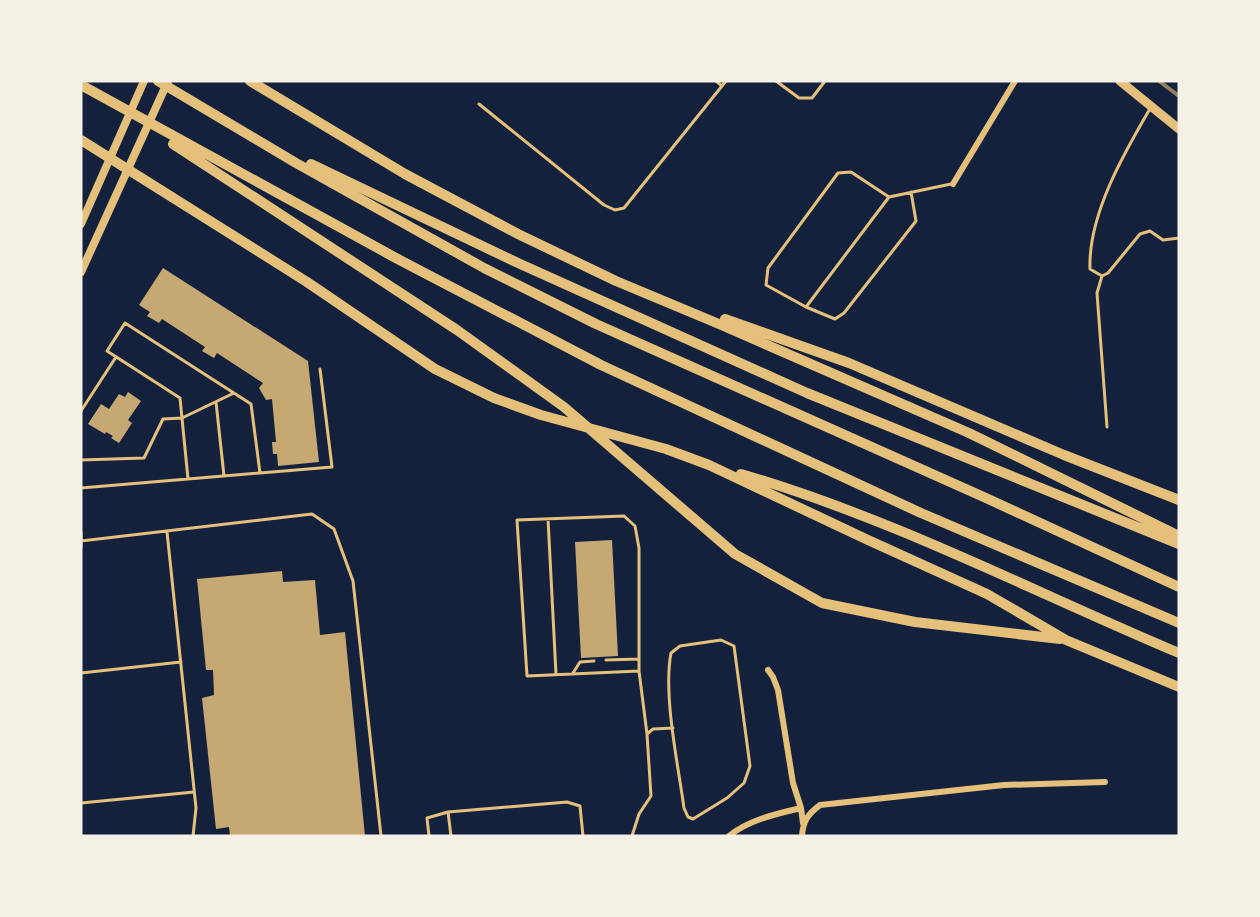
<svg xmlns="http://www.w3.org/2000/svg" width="1260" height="917" viewBox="0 0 1260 917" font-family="Montserrat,sans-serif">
  <rect width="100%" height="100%" fill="#14213d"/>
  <path fill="#c6a872" d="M 163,268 L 308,361 L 319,462 L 278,466 L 277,454 L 273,454 L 272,442 L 276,442 L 272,399 L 266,400 L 259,388 L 263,383 L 217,353 L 214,358 L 202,351 L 205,347 L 162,319 L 159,323 L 147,316 L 150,312 L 139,305 Z
    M 128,392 L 141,401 L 128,420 L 132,423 L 119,443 L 111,438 L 113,436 L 106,432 L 105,434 L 88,424 L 101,404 L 109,409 L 119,394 L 125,397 Z
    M 612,540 L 618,656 L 581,658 L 575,542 Z
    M 282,571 L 283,582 L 315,580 L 320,635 L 345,632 L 365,836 L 230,836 L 229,827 L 216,829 L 202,698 L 214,695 L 213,670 L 206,670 L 197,579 Z"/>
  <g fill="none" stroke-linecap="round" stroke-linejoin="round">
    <path stroke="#e5c07b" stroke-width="3" d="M 716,81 L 722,86
      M 776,81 L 799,98 L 812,98 L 825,81
      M 479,104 L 604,205 L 615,210 L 624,208 L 726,81
      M 1151,107 C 1124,153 1088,215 1090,269 L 1102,276 L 1108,273 L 1140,234 L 1150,231 L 1163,240 L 1179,238
      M 889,197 L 851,172 L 838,173 L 768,268 L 766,285 L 806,307 L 889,197 L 951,184
      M 1102,276 L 1097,293 L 1107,427
      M 806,307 L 835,319 L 844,313 L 916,221 L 911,192
      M 216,402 L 224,476
      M 81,411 L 116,357
      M 81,460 L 144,458 L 163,419 L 182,418 L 234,393
      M 188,479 L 180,398 L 107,351 L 125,323 L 251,404 L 260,473
      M 81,488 L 332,467 L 320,369
      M 548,519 L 556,674
      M 81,532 L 81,547
      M 167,532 L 196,808 L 193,836
      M 81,541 L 312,514 L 334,529 L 353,581 L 381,836
      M 721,640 L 734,646 L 750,766 L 744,783 L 727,798 L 693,819 L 688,817 L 684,808 C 678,764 663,695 671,653 L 680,646 Z
      M 606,660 L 639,659
      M 639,671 L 527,676 L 517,520 L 624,516 L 635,526 L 639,548 L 639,671 L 647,734
      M 81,673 L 181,662
      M 573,673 L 580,662 L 594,661
      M 81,803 L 194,792
      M 429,836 L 427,818 L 448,812
      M 451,836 L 448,812 L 567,802 L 580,806 L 583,836
      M 632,836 L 639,814 L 651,796 L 647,734 L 653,729 L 673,728"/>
    <path stroke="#e5c07b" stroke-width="6" d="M 953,184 L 1015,81
      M 768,670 L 773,677 L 778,690 L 793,783 L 801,808 L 803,823
      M 729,836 C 748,820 776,814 801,808
      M 802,836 C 803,821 808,814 820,805 L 1004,785 L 1105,782"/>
    <path stroke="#e5c07b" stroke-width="8" d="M 81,224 L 144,81
      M 81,272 L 168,81"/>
    <path stroke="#e5c07b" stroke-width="9" d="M 1120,81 L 1179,129"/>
    <path stroke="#e5c07b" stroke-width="10" d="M 158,81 L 296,163 L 484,268 L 596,324 L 986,498 L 1179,587
      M 250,81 L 405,174 L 518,234 L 616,281 L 719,324 L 969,433 L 1179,536
      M 81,85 L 394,257 L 601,365 L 921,513 L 1179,623
      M 81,140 L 307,282 L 435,369 L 494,398 L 541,415 L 666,449 L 709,465 L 868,540 L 987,594 L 1066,640 L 1179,687
      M 173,144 L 457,330 L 564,407 L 735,554 L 822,603 L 915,622 L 1060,639
      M 311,164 L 518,263 L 807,393 L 1179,544
      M 725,319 L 849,363 L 1064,455 L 1179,500
      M 741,474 C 892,518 1034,592 1179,653"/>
    <path stroke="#918062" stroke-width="4" d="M 1159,81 L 1179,96"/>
  </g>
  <rect width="1260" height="917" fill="none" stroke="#f6f1e7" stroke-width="165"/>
</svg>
